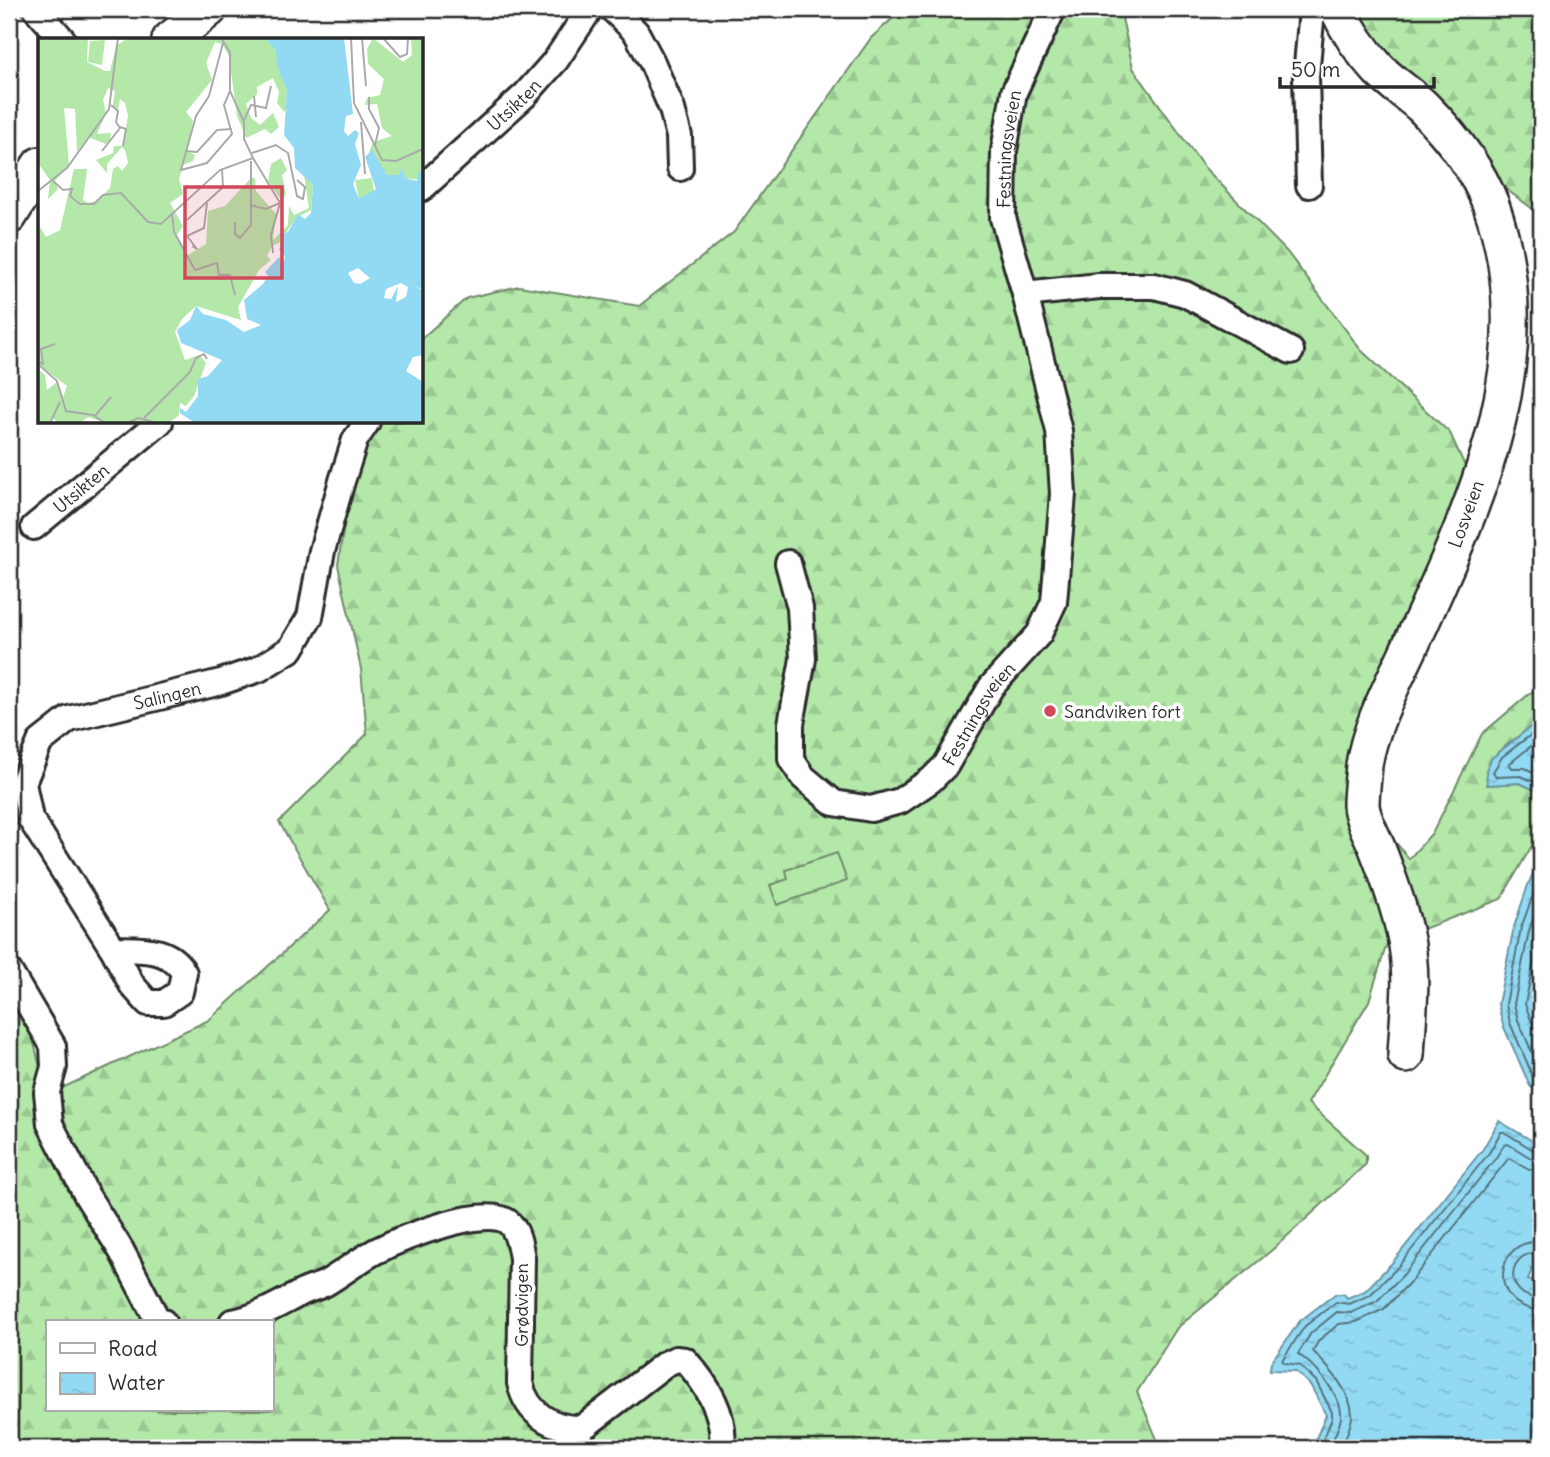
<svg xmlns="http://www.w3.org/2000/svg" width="1550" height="1457" viewBox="0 0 1550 1457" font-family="Delius,sans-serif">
  <defs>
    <pattern id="forest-firs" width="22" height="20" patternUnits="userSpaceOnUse" patternTransform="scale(1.75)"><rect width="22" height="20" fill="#b3e8a9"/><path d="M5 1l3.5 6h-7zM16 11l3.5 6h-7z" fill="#9ac792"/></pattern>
    <pattern id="water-ripples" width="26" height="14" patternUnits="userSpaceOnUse" patternTransform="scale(1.75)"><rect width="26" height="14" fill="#92daf4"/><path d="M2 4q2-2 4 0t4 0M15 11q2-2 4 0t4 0" fill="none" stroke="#7ebbd1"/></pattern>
  </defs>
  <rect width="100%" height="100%" fill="#fff"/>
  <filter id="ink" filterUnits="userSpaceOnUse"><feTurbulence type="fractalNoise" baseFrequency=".0143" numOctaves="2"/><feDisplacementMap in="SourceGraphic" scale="14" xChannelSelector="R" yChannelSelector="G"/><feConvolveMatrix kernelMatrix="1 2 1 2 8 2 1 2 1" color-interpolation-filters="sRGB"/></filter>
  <g filter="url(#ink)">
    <path fill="url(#forest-firs)" stroke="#6f8a6a" stroke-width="2" fill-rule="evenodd" d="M 903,9 L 1120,9 L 1133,68 L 1203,166 L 1287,252 L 1361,350 L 1450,433 L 1465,466 L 1435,583 L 1389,694 L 1375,817 L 1409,859 L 1433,832 L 1482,734 L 1541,684 L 1541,719 L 1498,752 L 1488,785 L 1520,783 L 1541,793 L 1541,830 L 1501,899 L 1387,943 L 1369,1001 L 1308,1103 L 1366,1155 L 1366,1164 L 1272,1250 L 1177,1328 L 1137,1392 L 1159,1444 L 1156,1448 L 9,1448 L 9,992 L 30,1027 L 47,1095 L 209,1020 L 330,910 L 279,822 L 367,734 L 361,669 L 338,565 L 355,453 L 372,422 L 422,422 L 422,338 L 467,298 L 519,286 L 639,306 L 734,232 L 871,38 ZM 47,1322 L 271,1322 L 271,1410 L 47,1410 Z
      M 1342,9 L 1541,9 L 1541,215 L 1492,179 Z"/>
    <path fill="#b3e8a9" stroke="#6f8a6a" stroke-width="2" d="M 837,853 L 847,881 L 777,905 L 770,885 L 788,879 L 786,870 Z"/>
    <path fill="url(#water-ripples)" stroke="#6994a4" stroke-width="2" d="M 1541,718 L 1541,793 L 1520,783 L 1487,785 L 1486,770 L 1492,758 Z
      M 1541,856 L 1541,1093 L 1530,1086 L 1503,1025 L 1498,1004 L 1514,927 L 1528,885 Z
      M 1499,1121 L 1541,1146 L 1541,1261 L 1539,1270 L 1532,1268 L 1528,1280 L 1540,1284 L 1541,1281 L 1541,1448 L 1312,1448 L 1326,1415 L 1311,1386 L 1295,1371 L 1270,1370 L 1271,1362 L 1300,1321 L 1335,1294 L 1344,1294 L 1347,1298 L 1365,1291 L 1391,1264 L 1483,1149 Z"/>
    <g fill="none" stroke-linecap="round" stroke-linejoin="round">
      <path stroke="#54717b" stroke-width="2" d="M 1541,727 L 1502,757 L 1493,772 L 1496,777 L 1521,776 L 1541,785
        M 1541,738 L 1509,764 L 1512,768 L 1525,768 L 1541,776
        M 1541,873 L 1521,928 L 1506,1004 L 1510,1023 L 1535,1081 L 1541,1085
        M 1541,894 L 1529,931 L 1514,1004 L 1518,1020 L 1541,1073
        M 1541,927 L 1525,1004 L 1541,1047
        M 1541,1243 C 1496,1235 1485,1308 1541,1310
        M 1541,1254 C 1508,1247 1500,1297 1541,1299
        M 1320,1448 L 1332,1418 L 1332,1412 L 1316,1381 L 1299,1365 L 1285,1363 L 1282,1360 L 1305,1326 L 1336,1302 L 1349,1304 L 1370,1295 L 1397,1268 L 1489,1153 L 1501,1132 L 1504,1132 L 1535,1151 L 1541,1152
        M 1329,1448 C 1333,1439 1340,1427 1341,1417 C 1343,1396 1313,1364 1298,1354 L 1311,1333 L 1337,1312 L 1351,1313 L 1377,1301 L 1404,1274 L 1495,1159 L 1504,1145 L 1508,1144 L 1531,1158 L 1541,1160
        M 1341,1448 C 1345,1438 1351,1427 1352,1417 C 1353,1393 1328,1367 1313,1351 L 1319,1340 L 1339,1324 L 1356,1322 L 1384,1309 L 1412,1280 L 1508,1159 L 1511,1159 L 1529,1169 L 1541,1171"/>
      <defs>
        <g id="street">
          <path d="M 36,9 L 63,40"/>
          <path d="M 612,9 L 636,32 L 652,62 L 672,109 L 679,136 L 680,168"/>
          <path d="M 1309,185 L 1306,77 L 1312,9"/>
          <path id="s1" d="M 422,188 L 525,95 L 556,60 L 590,9"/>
          <path d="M 1025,294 L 1099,286 L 1154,286 L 1185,294 L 1291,351"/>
          <path id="s2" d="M 34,527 L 160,422"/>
          <path id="s3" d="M 788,563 L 800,608 L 803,659 L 791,724 L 791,759 L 803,777 L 834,803 L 871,809 L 900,801 L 931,780 L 946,765 L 991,687 L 1039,634 L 1054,602 L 1063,494 L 1059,431 L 1025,294 L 1003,218 L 1004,151 L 1014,92 L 1053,9"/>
          <path id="s4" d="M 113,949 C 141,950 169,946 184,973 L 180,992 L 164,1003 L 148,1003 L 132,985 L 113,949 L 30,818 L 23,783 L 40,742 L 69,719 L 221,682 L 259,669 L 291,649 L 310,617 L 322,551 L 342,481 L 355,440 L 367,422"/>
          <path d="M 9,971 L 53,1046 L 54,1067 L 47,1092 L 50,1124 L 87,1196 L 121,1250 L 158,1321 L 163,1322"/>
          <path d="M 232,1322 C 257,1318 279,1304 301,1293 C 309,1289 318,1287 326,1283 C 343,1273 359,1260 376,1251 C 400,1239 488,1203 509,1223 C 518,1231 520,1247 522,1258 L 520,1383 C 527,1414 552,1429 582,1428 L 665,1364 L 676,1359 L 685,1360 C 707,1384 726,1415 722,1448"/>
        </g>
        <path id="secondary" d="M 1338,9 C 1348,31 1363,53 1379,70 C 1393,84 1409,94 1423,107 C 1451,135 1477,168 1491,205 C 1545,357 1476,501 1414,638 C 1397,676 1370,724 1364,765 C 1363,778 1361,793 1361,805 C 1362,819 1372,835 1377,848 C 1388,876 1399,905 1405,935 C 1414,974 1408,1015 1406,1055
          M 170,40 L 209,9
          M 9,216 L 40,165"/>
      </defs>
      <use href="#street" stroke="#2b2b2b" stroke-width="30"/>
      <use href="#secondary" stroke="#2b2b2b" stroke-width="40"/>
      <use href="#street" stroke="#fff" stroke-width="24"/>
      <use href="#secondary" stroke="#fff" stroke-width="35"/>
    </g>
  </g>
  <circle fill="#d1495b" stroke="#fff" stroke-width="2.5" cx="1050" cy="711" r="7"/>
  <g text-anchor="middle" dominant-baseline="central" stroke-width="7" stroke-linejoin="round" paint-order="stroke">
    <g font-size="18" fill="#2b2b2b" stroke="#fff">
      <text stroke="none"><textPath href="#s1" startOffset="124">Utsikten</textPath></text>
      <text stroke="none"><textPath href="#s3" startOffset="1045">Festningsveien</textPath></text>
      <text stroke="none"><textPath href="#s2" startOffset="61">Utsikten</textPath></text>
      <text transform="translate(1466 514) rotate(-70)">Losveien</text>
      <text stroke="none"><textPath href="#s4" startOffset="572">Salingen</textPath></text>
      <text stroke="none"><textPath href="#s3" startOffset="448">Festningsveien</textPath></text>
      <text transform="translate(521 1305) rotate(-90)">Grødvigen</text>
    </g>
    <g font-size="18" fill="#2b2b2b" stroke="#fff" text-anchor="start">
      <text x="1064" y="711">Sandviken fort</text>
    </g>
  </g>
  <g transform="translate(38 38)">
    <rect width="385" height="385" fill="#fff"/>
    <path d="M 188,0 L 227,0 L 218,46 L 198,65 Z" fill="#b3e8a9"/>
    <path d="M 0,0 L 50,0 L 49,24 L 67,33 L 72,33 L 78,8 L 90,0 L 227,0 L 239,14 L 249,51 L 248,71 L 246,74 L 239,65 L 241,54 L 235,40 L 219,49 L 219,56 L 208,66 L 213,80 L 222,87 L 235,75 L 241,89 L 233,96 L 227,91 L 208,100 L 199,78 L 191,18 L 184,6 L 177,4 L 168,25 L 174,42 L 148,74 L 155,83 L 149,113 L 157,117 L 155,123 L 145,127 L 141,141 L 145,156 L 132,165 L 145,188 L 139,197 L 150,217 L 168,206 L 170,173 L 187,168 L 213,140 L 217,140 L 218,153 L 238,176 L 235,202 L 250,187 L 251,168 L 256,177 L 271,170 L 266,136 L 275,147 L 273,172 L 258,180 L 241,205 L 234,208 L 229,218 L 233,222 L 221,232 L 200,269 L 203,282 L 158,268 L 144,281 L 137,294 L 147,322 L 161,317 L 168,325 L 156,358 L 148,368 L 142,365 L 141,377 L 131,385 L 68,385 L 50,379 L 42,385 L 20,385 L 14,379 L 13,385 L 0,385 L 0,331 L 7,337 L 9,352 L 19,344 L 25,359 L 29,348 L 0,326 L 0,186 L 8,199 L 22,192 L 36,131 L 49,131 L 45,162 L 50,165 L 59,163 L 72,150 L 75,131 L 80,128 L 84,133 L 90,125 L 87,112 L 84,109 L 69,126 L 69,135 L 58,122 L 75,115 L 76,108 L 85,108 L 90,78 L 87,65 L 82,61 L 80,72 L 75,67 L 77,53 L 70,50 L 65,62 L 68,75 L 59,96 L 73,95 L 72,103 L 68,106 L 50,99 L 39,114 L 37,71 L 26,70 L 31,127 L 17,143 L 20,151 L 10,161 L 12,142 L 0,125 ZM 206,16 L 211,35 L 202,53 L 197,31 ZM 335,0 L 365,24 L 374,17 L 373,0 L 385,2 L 385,135 L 381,134 L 381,142 L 367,140 L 364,130 L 361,137 L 349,137 L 333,113 L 330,117 L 335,104 L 354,98 L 344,90 L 339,66 L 327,67 L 329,60 L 342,57 L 346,41 L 330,26 L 329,11 ZM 243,120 L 249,132 L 244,137 L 248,156 L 244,163 L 230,143 L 233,126 ZM 316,137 L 318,142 L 334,140 L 336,155 L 321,161 Z" fill="#b3e8a9" fill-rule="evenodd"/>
    <path d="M 67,2 L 64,27 L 50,24 L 52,3 Z" fill="#b3e8a9"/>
    <path d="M 227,0 L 306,0 L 315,76 L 308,78 L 306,93 L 310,98 L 317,92 L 321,95 L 317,106 L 323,127 L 315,146 L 321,161 L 338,151 L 327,119 L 334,112 L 349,137 L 361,137 L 364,129 L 367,140 L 379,143 L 381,133 L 385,135 L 385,252 L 375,247 L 385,253 L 385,317 L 375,319 L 368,333 L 385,344 L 385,385 L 157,385 L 142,375 L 142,370 L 148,374 L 160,358 L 160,341 L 170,338 L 184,322 L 143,305 L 139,292 L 152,282 L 158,268 L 165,276 L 188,282 L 206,294 L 223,287 L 209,281 L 206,262 L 225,246 L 230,238 L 227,234 L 241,219 L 246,223 L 247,218 L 241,212 L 245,199 L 240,197 L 250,194 L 260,176 L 267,181 L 273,175 L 275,147 L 257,130 L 256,110 L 246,97 L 249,51 L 239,28 L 238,13 ZM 320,230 L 332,240 L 322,246 L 316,245 L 310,235 ZM 363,245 L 370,249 L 368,259 L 358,264 L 360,248 L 353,261 L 346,260 L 348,251 Z" fill="#92daf4" fill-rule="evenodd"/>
    <path fill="none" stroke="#92daf4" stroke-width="3.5" d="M 253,0 L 298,145 L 312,173 L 332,185 L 385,181"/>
    <path fill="none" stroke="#aaa" stroke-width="2" d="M 183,0 L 192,14 L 192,53 L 206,84 L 206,101 L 215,120M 313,0 L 316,65 L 344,122 L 358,123 L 385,111M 324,0 L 328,48M 345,0 L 362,19 L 369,16 L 370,0M 185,5 L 171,58 L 158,78 L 143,132 L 169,125 L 194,96 L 186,67 L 192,53M 216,58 L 218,79M 331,59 L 331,71 L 341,90 L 337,107M 206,82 L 213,67 L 228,70 L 233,48M 323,84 L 327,136M 82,89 L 88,91 L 85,108M 68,108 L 64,113 L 82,90 L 78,84 L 80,73 L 73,67M 147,113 L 159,114 L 179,92 L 194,91M 214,115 L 238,107 L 250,115 L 259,158 L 265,161 L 267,149 L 259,142M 15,143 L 25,152 L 34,151 L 32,158 L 42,166 L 56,166 L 65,157 L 83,155 L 110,184 L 123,186 L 182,132 L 215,120 L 242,165 L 233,197 L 235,215M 0,153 L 29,130 L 71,71 L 80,0M 212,167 L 228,171 L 242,165M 134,176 L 136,194 L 157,232 L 179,225 L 181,237 L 192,237 L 197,257M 149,182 L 185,149 L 184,131M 197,184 L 197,196 L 202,200 L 213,187 L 213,123M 154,208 L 159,211 L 149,198 L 166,190 L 169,165M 0,324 L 5,326 L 3,311 L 17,306M 0,326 L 19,343 L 28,373 L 55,377 L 67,385M 57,378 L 73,359M 106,380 L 152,334 L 158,320 L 166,316 L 169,321M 12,385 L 22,364M 89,385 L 100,380 L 120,385"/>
    <path fill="#d1495b" fill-opacity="0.15" stroke="#d1495b" stroke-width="3.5" d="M 147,149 L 244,149 L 244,240 L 147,240 Z"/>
    <rect width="385" height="385" fill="none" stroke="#2b2b2b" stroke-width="3.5"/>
  </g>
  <rect width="1550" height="1457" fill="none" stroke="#fff" stroke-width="35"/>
  <rect x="18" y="18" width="1515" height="1422" fill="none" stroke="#2b2b2b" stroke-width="2.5" filter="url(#ink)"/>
  <rect x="46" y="1320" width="228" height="91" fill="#ffffff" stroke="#aaaaaa" stroke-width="2"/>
  <rect x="60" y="1343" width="35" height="10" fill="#ffffff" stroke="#aaaaaa" stroke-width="2"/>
  <text x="108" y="1356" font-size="21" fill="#2b2b2b">Road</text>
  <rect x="60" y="1373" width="35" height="21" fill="url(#water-ripples)" stroke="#aaaaaa" stroke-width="2"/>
  <text x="108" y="1390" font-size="21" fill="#2b2b2b">Water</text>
  <path d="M1280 77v10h154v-10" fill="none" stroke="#2b2b2b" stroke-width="3.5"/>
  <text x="1291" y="77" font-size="21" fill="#2b2b2b" stroke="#ffffff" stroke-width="5" paint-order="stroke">50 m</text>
</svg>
